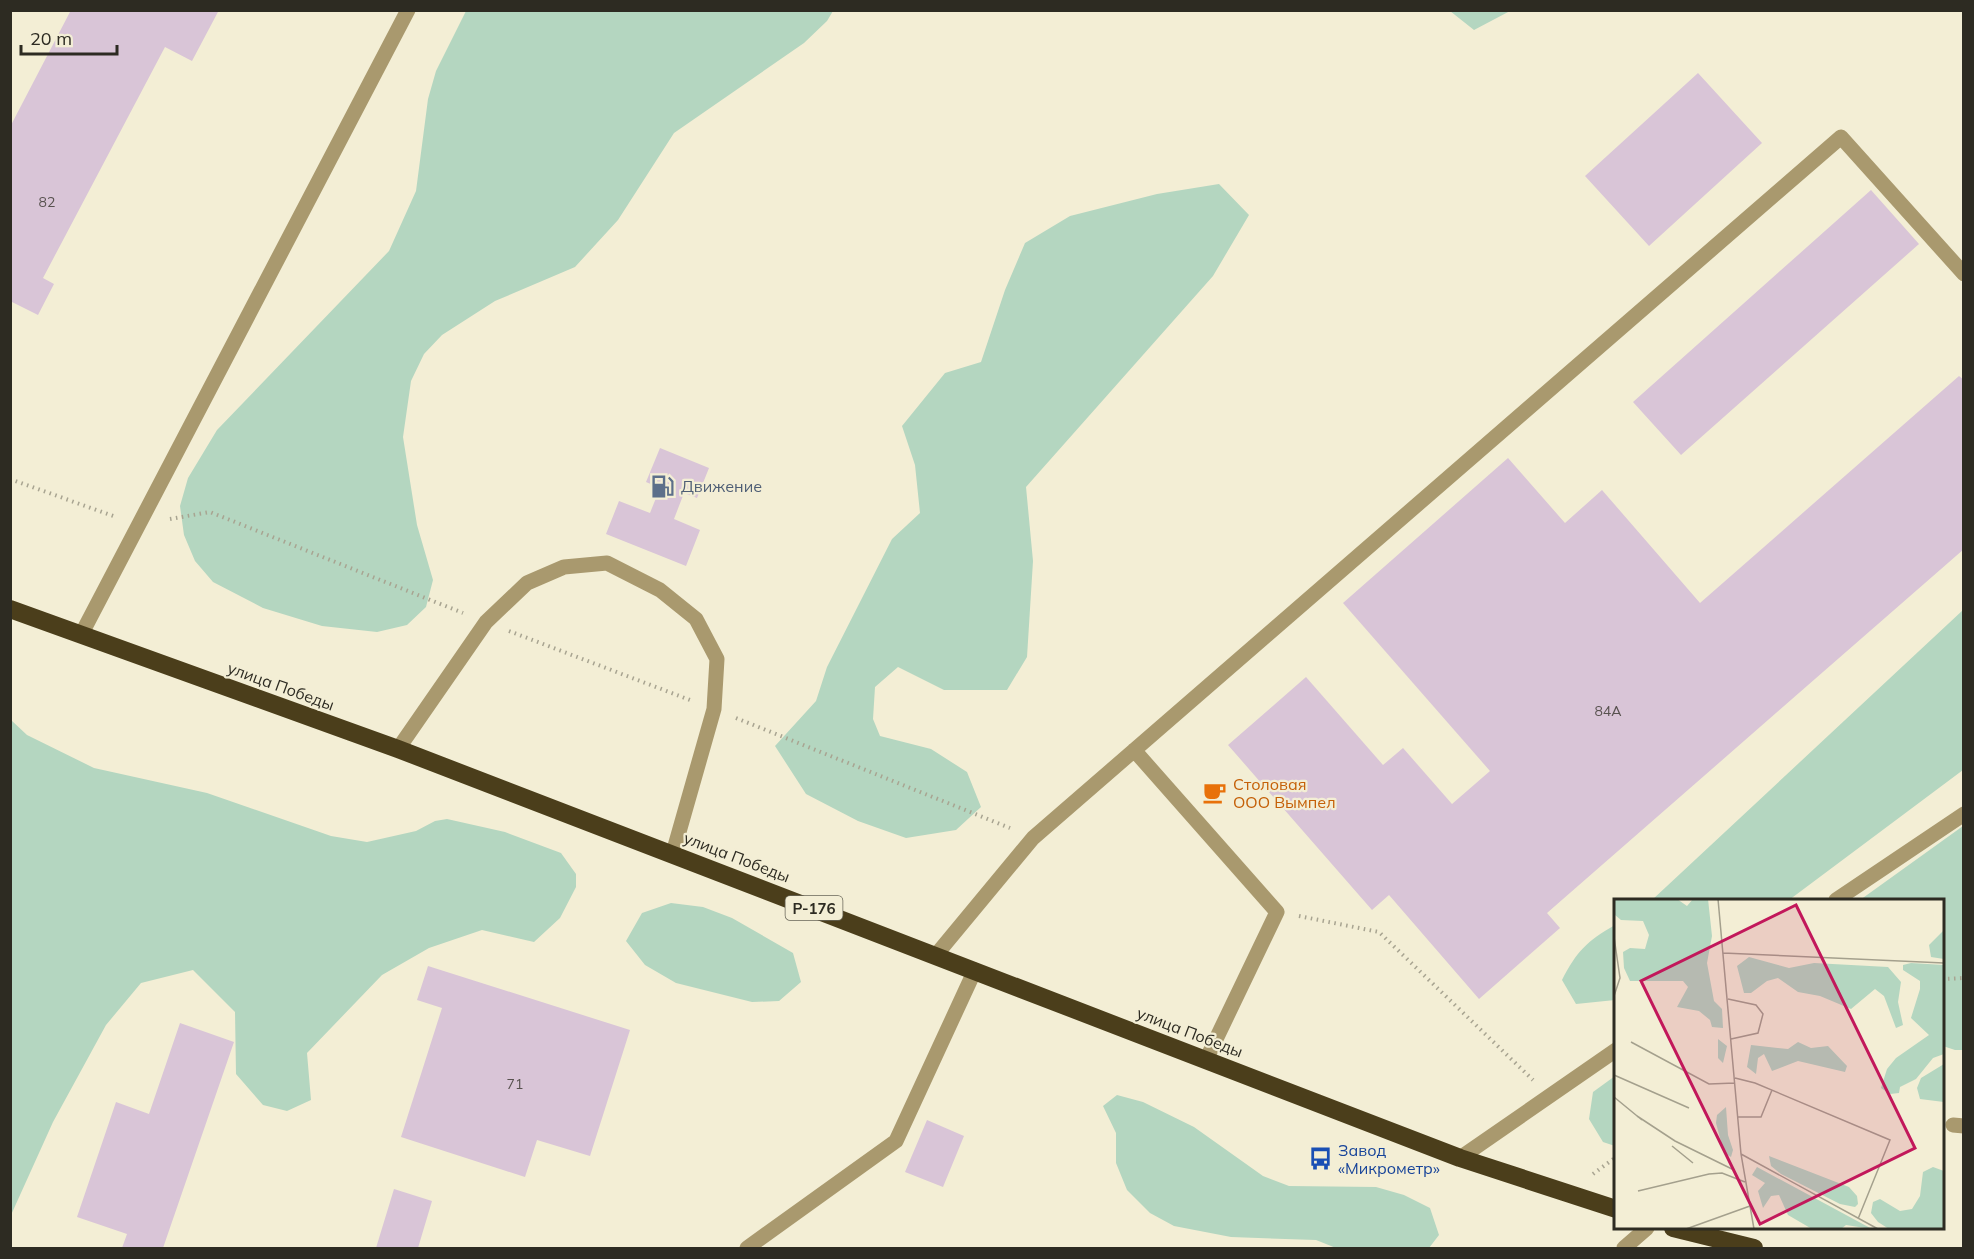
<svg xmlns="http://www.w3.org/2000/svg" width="1974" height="1259" viewBox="0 0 1974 1259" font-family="Mulish,sans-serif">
  <rect width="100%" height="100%" fill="#f3eed5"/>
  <path fill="#b4d6c0" d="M 466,11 L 833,11 L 827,21 L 804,43 L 674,133 L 618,220 L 575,267 L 495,301 L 442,335 L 424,354 L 411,381 L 403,437 L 417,525 L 433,580 L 426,607 L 407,625 L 377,632 L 322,626 L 263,608 L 213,582 L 195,561 L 184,535 L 180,506 L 188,478 L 217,430 L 389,251 L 416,191 L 428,99 L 436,71 Z
    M 1450,11 L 1510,11 L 1474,30 Z
    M 1219,184 L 1249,215 L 1213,276 L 1026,487 L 1033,561 L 1027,657 L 1007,690 L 944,690 L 898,667 L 875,687 L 873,719 L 880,736 L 931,749 L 967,772 L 981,807 L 956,830 L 906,838 L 858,821 L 806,794 L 775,746 L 816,701 L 827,667 L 892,539 L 920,513 L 915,465 L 902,426 L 945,373 L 981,362 L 1005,290 L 1025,243 L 1070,216 L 1157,194 Z
    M 1963,610 L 1963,770 L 1789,900 L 1652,900 Z
    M 11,720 L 27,735 L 94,768 L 207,793 L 331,836 L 367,842 L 416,831 L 435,821 L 447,819 L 505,832 L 561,853 L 576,874 L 576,887 L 560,918 L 534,942 L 482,930 L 429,948 L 382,975 L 307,1053 L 311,1100 L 287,1111 L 263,1105 L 236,1074 L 235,1012 L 193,970 L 141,983 L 106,1025 L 53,1122 L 11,1215 Z
    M 1963,826 L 1964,1050 L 1955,1050 L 1943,1046 L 1942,900 L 1860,900 Z
    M 671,903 L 703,907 L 732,918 L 793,953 L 801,982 L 779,1001 L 752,1002 L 676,983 L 645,965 L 626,941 L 642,913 Z
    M 1615,925 L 1615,1000 L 1576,1004 L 1562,980 C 1577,951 1587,941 1615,925 Z
    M 1615,1076 L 1615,1146 L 1603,1142 L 1589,1119 L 1593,1092 Z
    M 1117,1095 L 1143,1102 L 1194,1127 L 1263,1176 L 1289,1186 L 1376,1187 L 1404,1195 L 1430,1208 L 1439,1235 L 1429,1248 L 1336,1248 L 1316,1240 L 1231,1237 L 1174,1226 L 1150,1213 L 1127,1190 L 1116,1163 L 1116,1133 L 1103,1106 Z"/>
  <path fill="#d9c5d7" d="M 71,10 L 219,10 L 192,61 L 165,47 L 43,278 L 54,284 L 38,315 L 10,301 L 10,127 Z
    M 1698,73 L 1762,143 L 1649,246 L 1585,176 Z
    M 1871,190 L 1919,244 L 1681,455 L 1633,402 Z
    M 1959,376 L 1964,380 L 1964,549 L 1547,913 L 1560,928 L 1479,999 L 1389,895 L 1372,910 L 1228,745 L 1306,677 L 1383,765 L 1403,748 L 1452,804 L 1490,771 L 1343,603 L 1508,458 L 1565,523 L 1602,490 L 1700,603 Z
    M 660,448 L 709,468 L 697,498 L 684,493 L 674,519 L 700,530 L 686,566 L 606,534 L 619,501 L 650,513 L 660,488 L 646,482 Z
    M 428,966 L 630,1030 L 590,1156 L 537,1140 L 525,1177 L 401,1137 L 442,1008 L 417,1000 Z
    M 180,1023 L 234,1042 L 163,1248 L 122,1248 L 127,1234 L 77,1217 L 116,1102 L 149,1114 Z
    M 927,1120 L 964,1136 L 943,1187 L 905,1172 Z
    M 394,1189 L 432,1201 L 418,1248 L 376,1248 Z"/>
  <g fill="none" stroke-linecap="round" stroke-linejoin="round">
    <path stroke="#a8a491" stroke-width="4" stroke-dasharray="1.5 4.5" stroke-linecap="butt" d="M 10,479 L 116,517
      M 170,519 L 210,512 L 463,613
      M 509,631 L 690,700
      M 736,718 L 1010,828
      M 1299,916 L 1379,932 L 1533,1080
      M 1942,979 L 1964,978
      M 1593,1174 L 1616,1157"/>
    <path stroke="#a9996e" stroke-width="15" d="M 81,635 L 408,10
      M 398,749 L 486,622 L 527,583 L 564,567 L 607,563 L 660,590 L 696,619 L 717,659 L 714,709 L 673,853
      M 1134,750 L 1277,912 L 1206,1060
      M 1836,900 L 1964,814
      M 936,955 L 1033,838 L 1841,137 L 1964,274
      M 1953,1125 L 1964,1126
      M 1460,1158 L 1616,1050
      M 747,1248 L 896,1141 L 975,970
      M 1624,1248 L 1647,1228"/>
    <path stroke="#4b3e1b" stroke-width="18" d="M 10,609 L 398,749 L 1460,1158 L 1616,1209
      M 1673,1228 L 1754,1248"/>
  </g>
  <defs>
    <symbol id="fuel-bare" viewBox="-9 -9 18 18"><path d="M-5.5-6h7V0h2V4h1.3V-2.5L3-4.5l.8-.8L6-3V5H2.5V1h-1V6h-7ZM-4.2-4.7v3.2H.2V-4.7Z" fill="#5c6f8a" stroke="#f3eed5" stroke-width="2.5" paint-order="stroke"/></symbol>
    <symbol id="cafe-bare" viewBox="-9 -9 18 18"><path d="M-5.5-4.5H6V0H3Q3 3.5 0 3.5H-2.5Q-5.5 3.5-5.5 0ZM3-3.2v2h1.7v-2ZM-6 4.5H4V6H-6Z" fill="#e8710a" stroke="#f3eed5" stroke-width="2.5" paint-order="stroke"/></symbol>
    <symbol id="bus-bare" viewBox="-9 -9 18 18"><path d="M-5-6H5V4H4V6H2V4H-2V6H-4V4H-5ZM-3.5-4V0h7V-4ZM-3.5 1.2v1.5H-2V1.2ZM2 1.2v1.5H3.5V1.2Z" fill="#1a4fb4" stroke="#f3eed5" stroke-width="2.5" paint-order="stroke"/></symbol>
  </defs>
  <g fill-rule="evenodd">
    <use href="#fuel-bare" x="646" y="470" width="33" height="33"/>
    <use href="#cafe-bare" x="1198" y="776" width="33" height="33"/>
    <use href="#bus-bare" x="1304" y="1142" width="33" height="33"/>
  </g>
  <g text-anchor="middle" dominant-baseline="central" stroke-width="4.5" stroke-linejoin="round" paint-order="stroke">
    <g font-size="14" fill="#58524f">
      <text x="47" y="202">82</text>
      <text x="1608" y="711">84А</text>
      <text x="515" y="1084">71</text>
    </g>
    <rect fill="#f3eed5" stroke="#686658" stroke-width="1.5" x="785.5" y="896" width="57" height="24" rx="4.5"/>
    <g font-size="15" font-weight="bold" fill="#2d2b22">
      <text x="814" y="908">Р-176</text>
    </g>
    <g font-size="16" fill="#4e5e75" stroke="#f3eed5" text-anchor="start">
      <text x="681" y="486">Движение</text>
    </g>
    <g font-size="16" fill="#2d2b22" stroke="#f3eed5">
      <text transform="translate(281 686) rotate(20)">улица Победы</text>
      <text transform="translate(737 857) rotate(21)">улица Победы</text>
      <text transform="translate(1190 1032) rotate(21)">улица Победы</text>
    </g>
    <g font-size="16" fill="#c56008" stroke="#f3eed5" text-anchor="start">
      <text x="1233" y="784">Столовая<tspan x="1233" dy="18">ООО Вымпел</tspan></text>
    </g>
    <g font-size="16" fill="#164399" stroke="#f3eed5" text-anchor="start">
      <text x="1338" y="1150">Завод<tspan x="1338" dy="18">«Микрометр»</tspan></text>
    </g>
  </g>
  <g transform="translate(1614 899)">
    <rect width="330" height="330" fill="#f3eed5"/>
    <path d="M 0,0 L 63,0 L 73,7 L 79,0 L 94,0 L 98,37 L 93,64 L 100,102 L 108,110 L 109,129 L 98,128 L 96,121 L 85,112 L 63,108 L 74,88 L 69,82 L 16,82 L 10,69 L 9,53 L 16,49 L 31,50 L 35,36 L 29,22 L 7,21 L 1,16 ZM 330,31 L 330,60 L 317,58 L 315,46 ZM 135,58 L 175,69 L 200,64 L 274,68 L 287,83 L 284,103 L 289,126 L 282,129 L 270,97 L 261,90 L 237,110 L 206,97 L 184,93 L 164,79 L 153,82 L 137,94 L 130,94 L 123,67 ZM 297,64 L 330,66 L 330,155 L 319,159 L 302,180 L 286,188 L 285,194 L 276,195 L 267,189 L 273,170 L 282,159 L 315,136 L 297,119 L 306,90 L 306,82 L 289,71 L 289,66 ZM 104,140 L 113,147 L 109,164 L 104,159 ZM 184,143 L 197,149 L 214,147 L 233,167 L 231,173 L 184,162 L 158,172 L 150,155 L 144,159 L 142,175 L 133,168 L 137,146 L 174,150 ZM 330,165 L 330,203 L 306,200 L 303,189 L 307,179 ZM 112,208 L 114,236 L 119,251 L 117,258 L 110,254 L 102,224 L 103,216 ZM 155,257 L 235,288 L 243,297 L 244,305 L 241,308 L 226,305 L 167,275 L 157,267 ZM 143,268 L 258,330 L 232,326 L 227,330 L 198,330 L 174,316 L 165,296 L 157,297 L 149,309 L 144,292 L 151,284 L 138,276 ZM 319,268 L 330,272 L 330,330 L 275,330 L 264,323 L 257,314 L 259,303 L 266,300 L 286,312 L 298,310 L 306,297 L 309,273 Z" fill="#b4d6c0"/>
    <path fill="none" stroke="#a4a08d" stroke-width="1.5" d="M 104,0 L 127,255 L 140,330M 0,38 L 6,79 L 0,97M 109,54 L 330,64M 114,100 L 142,106 L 149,115 L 144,134 L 117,140M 17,143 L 95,185 L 121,184M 0,176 L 75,209M 121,179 L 141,184 L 276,241 L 244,320M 0,198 L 28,221M 23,217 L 61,242 L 120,271M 124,218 L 147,218 L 158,191M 58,247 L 79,264M 127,255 L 264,330M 24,292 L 95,275 L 108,274 L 131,283M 72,330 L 136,307"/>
    <path fill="#c2185b" fill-opacity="0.15" stroke="#c2185b" stroke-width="3" d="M 182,6 L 301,249 L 146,325 L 27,82 Z"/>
    <rect width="330" height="330" fill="none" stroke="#2d2b22" stroke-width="3"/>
  </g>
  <rect width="1974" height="1259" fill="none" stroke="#2d2b22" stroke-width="24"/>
  <path d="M21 45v9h96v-9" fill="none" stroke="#2d2b22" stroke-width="3"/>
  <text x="30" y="45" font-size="18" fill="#2d2b22" stroke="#f3eed5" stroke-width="4.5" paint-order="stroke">20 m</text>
</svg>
